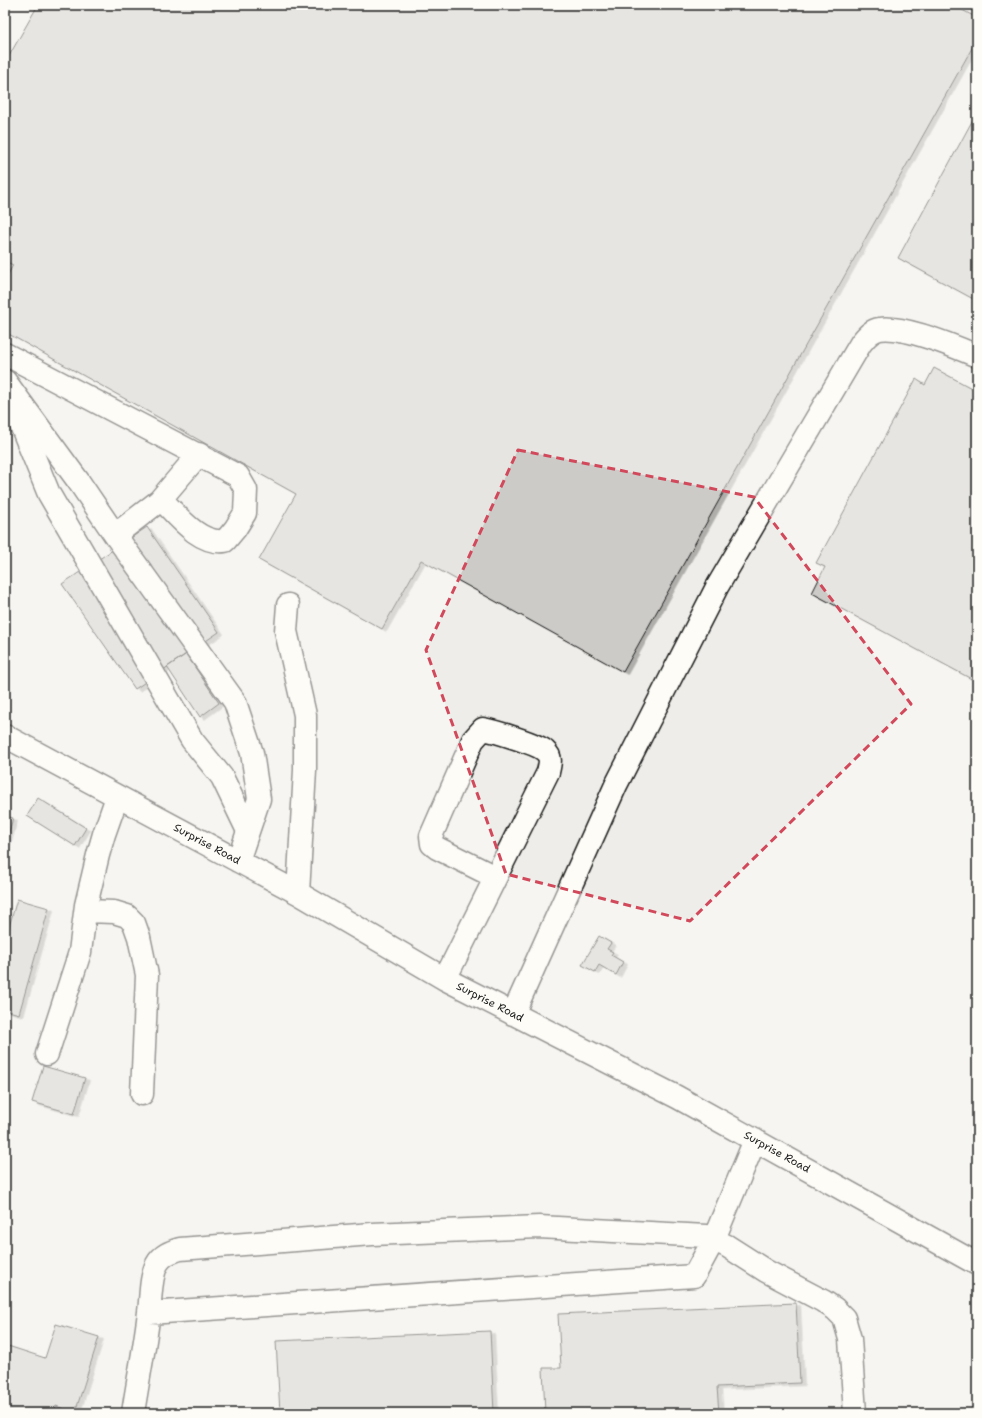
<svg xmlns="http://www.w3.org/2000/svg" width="982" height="1418" viewBox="0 0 982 1418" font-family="'Shantell Sans',sans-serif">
  <defs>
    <filter id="shadow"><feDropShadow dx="4.5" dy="2.5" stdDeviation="0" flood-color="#0004"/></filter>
  </defs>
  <rect width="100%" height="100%" fill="#fdfcf7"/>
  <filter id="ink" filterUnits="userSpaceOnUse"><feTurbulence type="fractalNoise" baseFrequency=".025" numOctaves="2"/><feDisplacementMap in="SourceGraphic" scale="8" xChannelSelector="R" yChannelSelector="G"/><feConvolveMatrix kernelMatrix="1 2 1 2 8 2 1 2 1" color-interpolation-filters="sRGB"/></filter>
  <g filter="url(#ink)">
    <path fill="#eeede9" d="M 5,5 L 977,5 L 977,1413 L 5,1413 Z"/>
    <path fill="#cccbc8" stroke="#1c1c1c" filter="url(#shadow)" d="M 38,5 L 953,5 L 977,18 L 977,39 L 623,672 L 421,560 L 382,629 L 259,560 L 296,494 L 5,332 L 5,280 L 13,265 L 5,261 L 5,63 Z
      M 977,112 L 977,301 L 898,258 Z
      M 934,368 L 977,391 L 977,682 L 812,593 L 825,567 L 816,563 L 916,379 L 925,385 Z
      M 147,527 L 219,632 L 135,689 L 62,584 Z
      M 186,654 L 219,703 L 200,717 L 167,667 Z
      M 38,798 L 86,828 L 75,846 L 27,816 Z
      M 5,816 L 13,818 L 5,846 Z
      M 17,899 L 49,908 L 19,1014 L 5,1010 L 5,941 Z
      M 599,936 L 611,943 L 607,949 L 613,952 L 611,955 L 623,962 L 616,975 L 599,965 L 595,972 L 582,965 Z
      M 43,1066 L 85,1078 L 74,1114 L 32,1102 Z
      M 796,1303 L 800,1383 L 717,1387 L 719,1413 L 545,1413 L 543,1368 L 561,1368 L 558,1314 Z
      M 56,1324 L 99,1337 L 75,1413 L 56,1406 L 54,1413 L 5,1413 L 5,1345 L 45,1358 Z
      M 490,1331 L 494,1413 L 280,1413 L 276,1341 Z"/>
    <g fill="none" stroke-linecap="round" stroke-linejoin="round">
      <defs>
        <path id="minor" d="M 5,354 L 238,476 L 246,490 L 245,513 L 235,529 L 225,541 C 199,545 177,515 161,499
          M 5,381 L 79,482 L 115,535 L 235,702 L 252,753 L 259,799 L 238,861
          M 14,408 L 49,494 L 192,740 L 222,777 L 248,831
          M 115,535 L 159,501 L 199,454
          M 288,605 L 286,631 L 305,715 L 305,770 L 298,893
          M 5,736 L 298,893 L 445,979 L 677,1097 L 977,1264
          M 86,911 L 114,912 L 127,916 L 134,923 L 139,937 L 147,975 L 142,1094
          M 445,979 L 548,772 C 550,764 552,757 545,751 C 538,744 494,731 483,729 L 473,740 L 431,836 L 432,844 L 437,848 L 495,877
          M 513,1014 L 616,785 L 717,587 L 861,343 C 866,337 871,330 880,329 C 902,325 956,347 977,356
          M 47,1054 L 80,952 L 86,905 L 98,855 L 104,834 L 117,797
          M 149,1313 L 694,1276 L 714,1239 L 755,1140
          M 133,1413 C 138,1380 145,1346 149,1312 C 151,1297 150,1278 157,1264 C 162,1255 170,1252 180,1249 L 372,1234 L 539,1227 L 706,1236 L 727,1246 L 766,1271 L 823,1301 L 835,1309 L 844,1318 L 850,1339 L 855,1413"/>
      </defs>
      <use href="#minor" stroke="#1c1c1c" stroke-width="25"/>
      <use href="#minor" stroke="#fdfcf7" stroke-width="22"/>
    </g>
  </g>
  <path d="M0 0H982V1418H0ZM 518,450 L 754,497 L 911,704 L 690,921 L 506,874 L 426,650 Z" fill="#fdfcf7" fill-opacity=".55" fill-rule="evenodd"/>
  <path fill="none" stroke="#d1495b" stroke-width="3" stroke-dasharray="8 5" stroke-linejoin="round" d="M 518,450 L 754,497 L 911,704 L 690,921 L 506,874 L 426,650 Z"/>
  <g text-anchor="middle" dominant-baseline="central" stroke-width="3" stroke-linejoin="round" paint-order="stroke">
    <g font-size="11" fill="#1c1c1c" stroke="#fdfcf7">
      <text transform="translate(207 844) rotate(28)">Surprise Road</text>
      <text transform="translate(490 1002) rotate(27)">Surprise Road</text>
      <text transform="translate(777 1152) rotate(29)">Surprise Road</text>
    </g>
  </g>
  <rect width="982" height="1418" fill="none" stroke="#fdfcf7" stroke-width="20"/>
  <rect x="10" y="10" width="962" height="1398" fill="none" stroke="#1c1c1c" stroke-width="1.5" filter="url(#ink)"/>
</svg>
